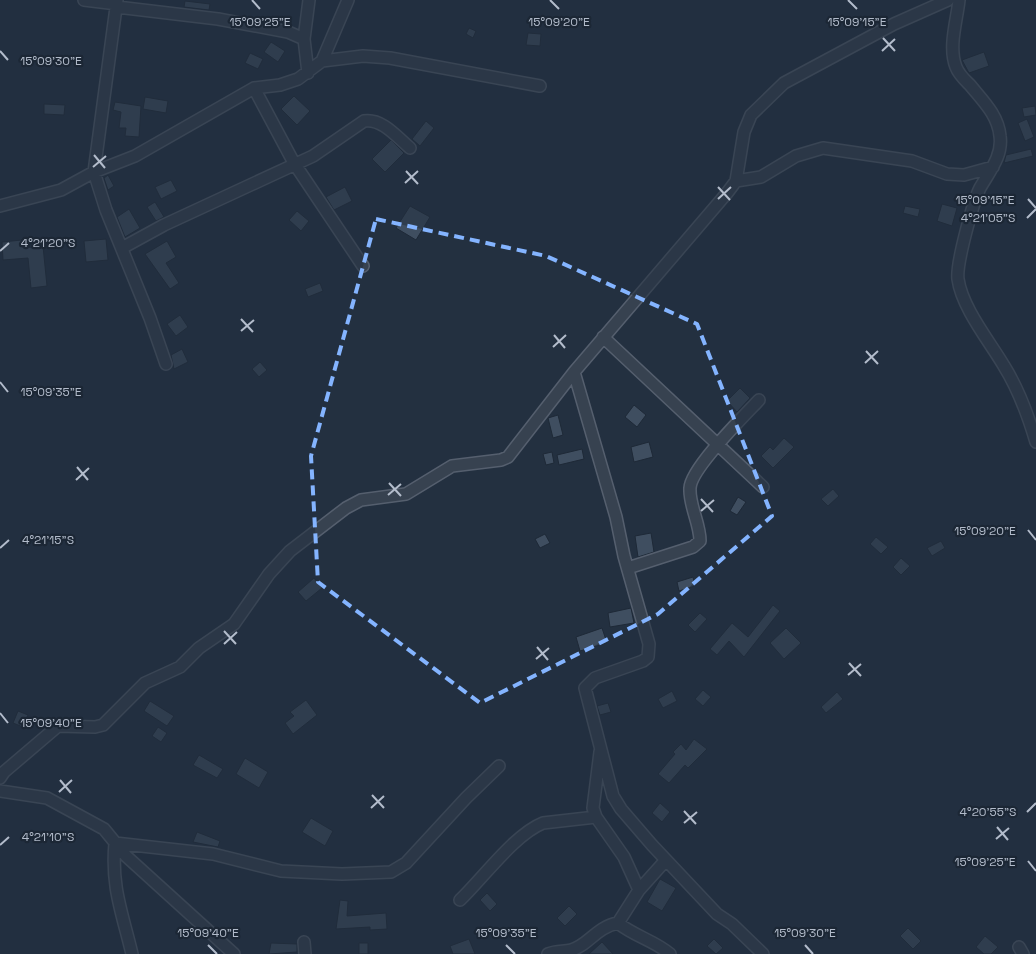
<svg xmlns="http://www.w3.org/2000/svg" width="1036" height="954" viewBox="0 0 1036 954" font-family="'Space Grotesk',sans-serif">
  <rect width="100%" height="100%" fill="#233040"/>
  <path fill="#3f4e60" stroke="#1e2937" d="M 185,1 L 210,4 L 209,10 L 184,7 Z
    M 469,28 L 476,31 L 473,38 L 466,34 Z
    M 528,33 L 541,34 L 540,46 L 526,45 Z
    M 271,42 L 285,51 L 278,62 L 264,52 Z
    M 984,52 L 989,66 L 969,73 L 962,60 Z
    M 250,53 L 263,59 L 258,69 L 245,63 Z
    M 294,96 L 310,111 L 297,125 L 281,109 Z
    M 145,97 L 168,101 L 166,113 L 143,109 Z
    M 115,102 L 141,106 L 139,137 L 125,136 L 126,128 L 119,128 L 121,112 L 113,110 Z
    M 44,104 L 65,105 L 64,115 L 44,114 Z
    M 1035,106 L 1036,115 L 1024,117 L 1022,108 Z
    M 1027,119 L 1034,137 L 1025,141 L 1018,123 Z
    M 426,121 L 434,128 L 420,146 L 412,139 Z
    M 391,140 L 404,153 L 385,172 L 372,159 Z
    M 1031,149 L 1033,156 L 1004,163 L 1006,155 Z
    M 108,175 L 114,186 L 108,190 L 104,178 Z
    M 171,180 L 177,191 L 161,199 L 155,187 Z
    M 345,187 L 352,201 L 334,210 L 326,197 Z
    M 155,202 L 164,217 L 156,221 L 147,207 Z
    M 942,204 L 957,208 L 952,226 L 937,221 Z
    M 410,206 L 430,217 L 416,240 L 396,228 Z
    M 905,206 L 920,209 L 918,217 L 903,213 Z
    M 129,209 L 140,228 L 125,237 L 117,217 Z
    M 297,211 L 309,221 L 301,231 L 289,220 Z
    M 106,239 L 108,260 L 86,262 L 84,241 Z
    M 22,240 L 23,248 L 43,246 L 47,286 L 31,288 L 28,258 L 3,260 L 2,242 Z
    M 167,241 L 176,257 L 166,263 L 179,283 L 170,289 L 145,254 Z
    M 320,283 L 323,291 L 308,297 L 305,289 Z
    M 180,315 L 188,327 L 176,336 L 167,324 Z
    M 182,349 L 188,362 L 174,369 L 171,355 Z
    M 260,362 L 267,370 L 259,377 L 252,369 Z
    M 740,388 L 750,398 L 737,412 L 727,401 Z
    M 634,405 L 646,415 L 637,427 L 625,417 Z
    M 558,415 L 563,435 L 553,438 L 548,418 Z
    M 784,438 L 794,447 L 773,468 L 761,456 L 770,447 L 773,450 Z
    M 649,442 L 653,457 L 634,462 L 631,447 Z
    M 582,449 L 584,459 L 559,465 L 557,455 Z
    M 552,452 L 554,463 L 546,465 L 543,454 Z
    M 833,489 L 839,496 L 828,506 L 821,499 Z
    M 738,497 L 746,502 L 737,515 L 730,511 Z
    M 651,533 L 654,552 L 638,557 L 635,536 Z
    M 545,534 L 550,543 L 540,548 L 535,539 Z
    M 876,537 L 888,547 L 881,554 L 870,544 Z
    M 941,541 L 945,548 L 932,556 L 927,548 Z
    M 901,558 L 910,566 L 901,575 L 893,567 Z
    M 693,577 L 695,586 L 679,591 L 677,582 Z
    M 314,578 L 322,588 L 306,601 L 298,592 Z
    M 773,605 L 780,611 L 744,657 L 729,641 L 717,655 L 710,649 L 732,623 L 748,637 Z
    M 631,608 L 634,623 L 610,627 L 608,613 Z
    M 700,613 L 707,619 L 695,632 L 688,625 Z
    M 602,628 L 607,643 L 580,651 L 576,637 Z
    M 786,628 L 801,643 L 784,659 L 770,643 Z
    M 703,690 L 711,697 L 703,706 L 695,699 Z
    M 672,691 L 677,701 L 663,708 L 658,699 Z
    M 837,692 L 843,699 L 826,713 L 821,707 Z
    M 306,700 L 317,715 L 293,734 L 285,723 L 294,716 L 290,712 Z
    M 150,701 L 174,716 L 167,726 L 144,711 Z
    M 608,703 L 611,712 L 600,715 L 597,706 Z
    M 18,711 L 28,715 L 23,727 L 13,723 Z
    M 158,727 L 167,733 L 161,742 L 152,736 Z
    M 694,739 L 707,749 L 688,768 L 685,765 L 669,783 L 658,774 L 675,754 L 673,752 L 681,744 L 686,750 Z
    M 199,755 L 223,769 L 217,778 L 193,765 Z
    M 245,758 L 268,772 L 259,788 L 236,774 Z
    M 660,803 L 670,812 L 662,822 L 652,813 Z
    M 311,818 L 333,831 L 325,846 L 302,832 Z
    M 197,832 L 220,841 L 218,847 L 193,842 Z
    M 660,879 L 676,888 L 662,911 L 647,902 Z
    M 487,893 L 497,904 L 490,911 L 480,900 Z
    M 340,900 L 348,901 L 347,916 L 386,913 L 387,929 L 370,930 L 370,927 L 336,929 Z
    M 569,906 L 577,914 L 565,926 L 557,918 Z
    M 908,928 L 921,941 L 913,949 L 900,936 Z
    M 985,936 L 998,947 L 991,954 L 984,954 L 976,947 Z
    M 469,939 L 475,954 L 453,954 L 450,946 Z
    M 714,939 L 723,948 L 716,954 L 707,946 Z
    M 602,942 L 613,954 L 589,954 Z
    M 271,943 L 297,944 L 297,952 L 269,954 Z
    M 359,943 L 368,943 L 368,954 L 359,954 Z"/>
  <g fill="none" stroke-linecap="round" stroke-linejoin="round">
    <defs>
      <path id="street" d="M 84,0 L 117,4
        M 117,0 L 94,172 L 106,210 L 150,318 L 166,364
        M 959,0 C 957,20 948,47 956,67 C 959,75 965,80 970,85 C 983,101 998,115 1000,136 C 1003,156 989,172 980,188 C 973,202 956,264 958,279 C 962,308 990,342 1004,366 C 1019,390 1028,415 1036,442
        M 117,7 L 218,19 L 288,32 L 304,39
        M 322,61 L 348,0
        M 308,73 L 304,39 L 309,0
        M 254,88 L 294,163 L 363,266
        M 736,181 L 761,177 L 796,156 L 823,148 L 912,161 L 947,174 L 964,175 L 993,167
        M 0,206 L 61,190 L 94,172 L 135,156 L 254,88 L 280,85 L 298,79 L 322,61 L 363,56 L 390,58 L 540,86
        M 122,248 L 164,225 L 313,156 L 364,121 C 382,118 397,137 410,148
        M 603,337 L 763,487
        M 574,372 L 616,517 L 624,556 L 649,644 L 648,657 L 643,661 L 595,678 L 585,688 L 613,796 L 621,809 L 652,845 L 717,914 L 732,924 L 763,954
        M 628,568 L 693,547 L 700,541 C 700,523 689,506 690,488 C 691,468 744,416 759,400
        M 600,752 L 593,808 L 596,817 L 624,857 L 639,890 L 618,923
        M 0,778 L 4,772 L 58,726 L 95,727 L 103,725 L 145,683 L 180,667 L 199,648 L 234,624 L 269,574 L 290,551 L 346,508 L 361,500 L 406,494 L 452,466 L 501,460 L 508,457 L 574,372 L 727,193 L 736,181 L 744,132 L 751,115 L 784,83 L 894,24 L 948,0
        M 0,791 L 47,798 L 104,829 L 126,856 L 234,954
        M 639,890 L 666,860
        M 460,900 C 483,878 515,834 543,823 L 596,817
        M 304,942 L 305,954
        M 1019,947 L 1023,954
        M 132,954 C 122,912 111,887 115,843 L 213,854 L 281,871 L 342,874 L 391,872 L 406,863 L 466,798 L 499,766
        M 548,954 C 557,950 563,952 571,950 C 588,946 596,927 618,923 C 634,936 655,941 670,954"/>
    </defs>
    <use href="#street" stroke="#555f6e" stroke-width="14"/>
    <use href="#street" stroke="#374250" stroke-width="11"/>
  </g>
  <path d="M0 0H1036V954H0ZM 376,219 L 546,256 L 697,324 L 772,516 L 658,614 L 480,703 L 318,582 L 311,456 Z" fill="#233040" fill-opacity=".55" fill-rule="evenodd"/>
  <path fill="none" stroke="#84b4ff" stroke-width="4" stroke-dasharray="10 6" stroke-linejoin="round" d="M 376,219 L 546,256 L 697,324 L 772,516 L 658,614 L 480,703 L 318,582 L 311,456 Z"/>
  <path fill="none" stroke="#b3bccb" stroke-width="2" d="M 252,0 L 260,9M 550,0 L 559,9M 848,0 L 857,9M 883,38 L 895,51M 0,51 L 8,60M 882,51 L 895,39M 94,155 L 105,168M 93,167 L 106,156M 406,171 L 418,184M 405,183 L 418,171M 718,187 L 730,200M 718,199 L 731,187M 1028,199 L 1036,208M 1027,218 L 1036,209M 0,251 L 9,243M 241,319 L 253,332M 241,331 L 254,320M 554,335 L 565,348M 553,347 L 566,335M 866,351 L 878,364M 865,363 L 878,351M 0,382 L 8,392M 77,467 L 88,480M 76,480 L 89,468M 389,483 L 401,496M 388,495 L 401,484M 701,499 L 713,512M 701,511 L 714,500M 1028,530 L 1036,540M 0,548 L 9,540M 224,631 L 236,644M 224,644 L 237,632M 537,647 L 548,660M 536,659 L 549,648M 849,663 L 861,676M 848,675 L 861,664M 0,713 L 8,723M 60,780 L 71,793M 59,792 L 72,780M 372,795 L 384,808M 371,808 L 384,796M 684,811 L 696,824M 1027,812 L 1036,803M 684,823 L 697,812M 997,827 L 1008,840M 996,839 L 1009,828M 0,845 L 9,837M 1028,861 L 1036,871M 208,945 L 217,954M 506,945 L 515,954M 805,945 L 813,954"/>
  <g font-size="12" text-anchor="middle" fill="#b3bccb" stroke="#1c2735" stroke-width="4.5" stroke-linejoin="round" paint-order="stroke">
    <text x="260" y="26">15°09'25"E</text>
    <text x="559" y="26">15°09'20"E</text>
    <text x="857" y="26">15°09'15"E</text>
    <text x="51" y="65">15°09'30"E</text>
    <text x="985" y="204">15°09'15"E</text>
    <text x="988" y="222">4°21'05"S</text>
    <text x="48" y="247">4°21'20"S</text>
    <text x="51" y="396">15°09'35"E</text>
    <text x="985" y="535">15°09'20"E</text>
    <text x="48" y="544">4°21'15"S</text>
    <text x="51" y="727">15°09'40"E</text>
    <text x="988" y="816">4°20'55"S</text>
    <text x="48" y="841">4°21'10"S</text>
    <text x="985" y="866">15°09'25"E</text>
    <text x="208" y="937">15°09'40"E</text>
    <text x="506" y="937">15°09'35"E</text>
    <text x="805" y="937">15°09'30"E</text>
  </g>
</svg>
